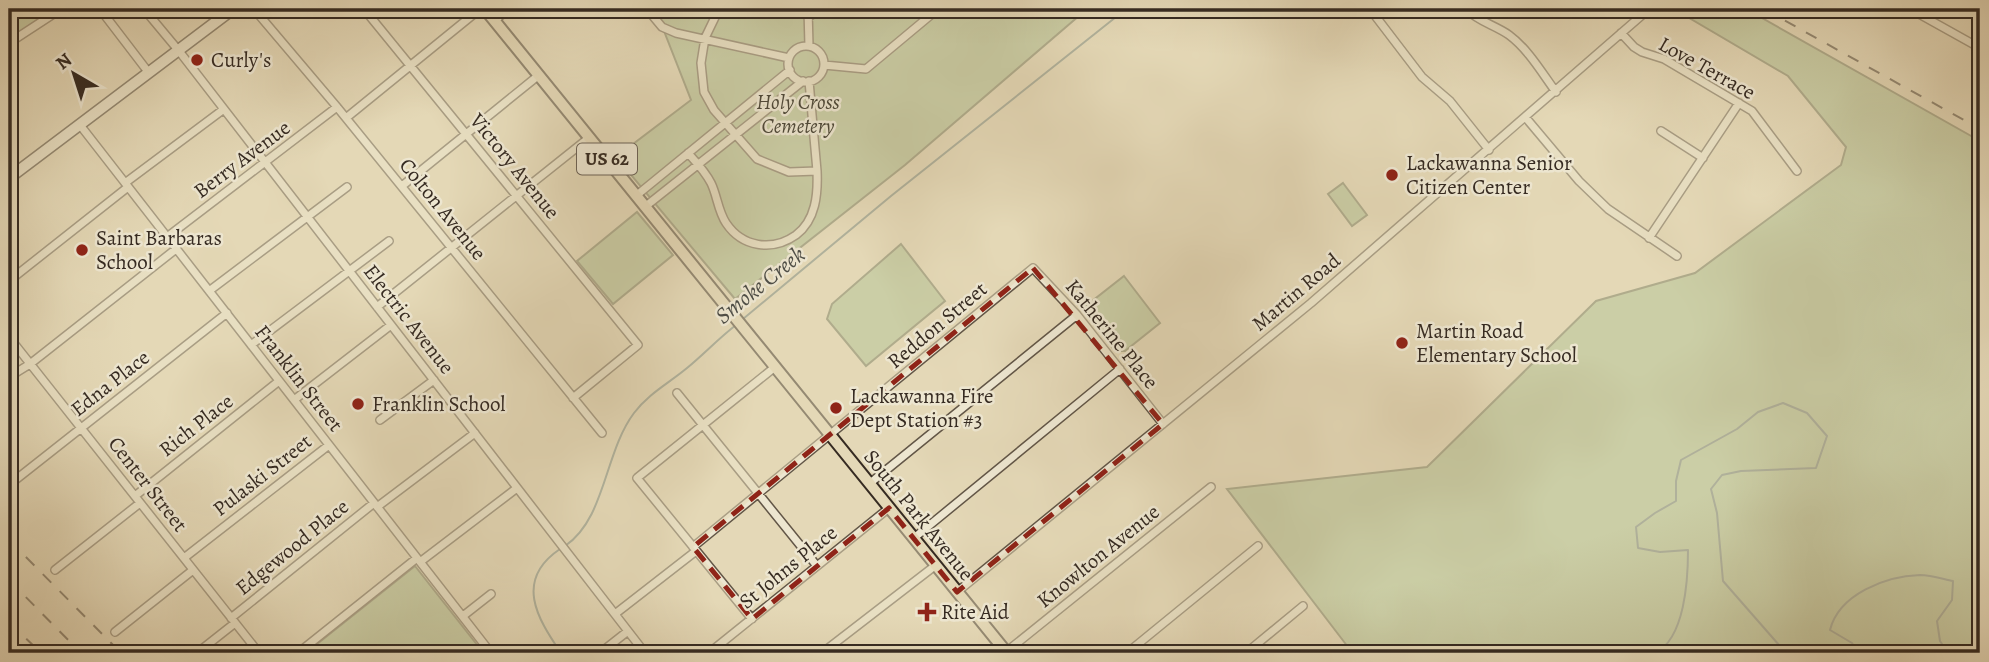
<svg xmlns="http://www.w3.org/2000/svg" width="1989" height="662" viewBox="0 0 1989 662" font-family="Alegreya,serif">
  <rect width="100%" height="100%" fill="#e4d8b7"/>
  <filter id="stains"><feTurbulence type="fractalNoise" baseFrequency=".00286" numOctaves="4"/><feColorMatrix values="0 0 0 0 .2 0 0 0 0 .09 0 0 0 0 .02 0 0 0 .5 -.17"/></filter>
  <radialGradient id="worn" r=".72"><stop offset=".6" stop-color="#630" stop-opacity="0"/><stop offset="1" stop-color="#630" stop-opacity=".3"/></radialGradient>
  <path fill="#aec093" stroke="#72765a" stroke-width="2" d="M 9,9 L 52,9 L 9,41 Z
    M 648,9 L 1087,9 L 905,165 L 735,299 L 616,157 L 691,100 L 662,26 Z
    M 1674,9 L 1746,9 L 1980,141 L 1980,653 L 1341,653 L 1348,647 L 1227,489 L 1427,467 L 1596,301 L 1695,273 L 1841,165 L 1846,147 L 1788,76 Z
    M 1343,183 L 1367,215 L 1352,226 L 1328,194 Z
    M 637,212 L 673,255 L 613,304 L 577,261 Z
    M 901,244 L 945,301 L 866,366 L 827,319 L 832,304 Z
    M 1124,276 L 1160,323 L 1125,351 L 1115,351 L 1082,309 Z
    M 415,566 L 478,646 L 469,653 L 308,653 L 307,652 Z"/>
  <g fill="none" stroke-linecap="round" stroke-linejoin="round">
    <path stroke="#71807b" stroke-width="2" d="M 743,319 L 891,196 L 1126,9
      M 565,546 C 606,518 604,453 634,413 C 648,394 669,383 687,368 C 704,354 719,338 736,325
      M 560,549 C 514,580 537,618 561,653
      M 1554,653 C 1573,646 1586,639 1604,653
      M 1655,653 C 1685,639 1688,579 1688,550 L 1660,552 L 1638,548 L 1636,527 L 1655,513 L 1676,501 L 1676,481 L 1681,460 L 1737,429 L 1758,412 L 1783,403 L 1807,413 L 1827,436 L 1816,468 L 1741,471 L 1722,475 L 1711,489 L 1717,513 L 1723,581 L 1779,645 L 1794,651 L 1814,648 L 1821,653
      M 1858,653 L 1852,643 L 1830,630 C 1839,594 1886,576 1920,575 C 1931,575 1943,579 1953,581 L 1952,600 L 1937,621 L 1940,641 L 1948,653
      M 1976,653 L 1980,627"/>
    <defs>
      <path id="minor" d="M 100,9 L 149,73
        M 144,9 L 179,51 L 645,653
        M 254,9 L 337,107 L 602,433
        M 364,9 L 638,345 L 573,398
        M 647,9 L 662,27 L 676,33 L 789,58
        M 719,9 L 705,38 L 701,63 L 704,92 L 714,110 L 757,159 L 789,172 L 817,171 L 809,81
        M 808,9 L 809,46
        M 1370,9 L 1422,77 L 1450,101 L 1489,150
        M 1466,9 C 1479,22 1495,25 1509,35 C 1528,49 1542,73 1556,92
        M 1910,9 L 1980,48
        M 1923,16 L 1931,9
        M 808,18 L 819,9
        M 495,20 L 509,9
        M 1621,33 L 1634,47 L 1642,52 L 1664,59 L 1752,111 L 1797,171
        M 9,43 L 61,9
        M788 64a18 18 0 1 1 36 0a18 18 0 1 1-36 0Z
        M 824,65 L 866,69 L 938,9
        M 346,118 L 480,9
        M 1526,118 L 1579,181 L 1608,209 L 1677,256
        M 80,125 L 491,653
        M 1661,131 L 1703,158
        M 688,153 C 696,162 705,171 711,183 C 717,195 718,211 726,223 C 742,247 772,252 796,235 C 816,220 818,194 817,171
        M 125,183 L 224,109
        M 402,186 L 539,75
        M 637,195 L 790,70
        M 646,206 L 803,81
        M 167,237 L 337,107
        M 1649,238 L 1739,103
        M 9,281 L 128,187
        M 209,291 L 347,187
        M 377,307 L 590,137
        M 9,337 L 259,653
        M 251,345 L 389,241
        M 9,377 L 30,364 L 176,249
        M 677,393 L 817,566
        M 294,400 L 391,325
        M 380,420 L 434,380
        M 14,481 L 227,313
        M 869,484 L 1077,315
        M 135,496 L 279,381
        M 377,507 L 475,433
        M 914,538 L 1120,369
        M 693,547 L 1033,268 L 1077,315 L 1163,424
        M 184,558 L 329,445
        M 420,562 L 517,488
        M 55,570 L 140,503
        M 957,592 L 1311,303 L 1649,9
        M 615,614 L 696,551
        M 463,616 L 491,594
        M 231,618 L 374,503
        M 752,619 L 637,478 L 775,367
        M 115,632 L 193,570
        M 892,649 L 896,653
        M 1006,652 L 1211,487
        M 197,653 L 235,623
        M 298,653 L 417,558
        M 600,653 L 628,631
        M 709,653 L 889,508
        M 822,653 L 936,565
        M 1127,653 L 1258,546
        M 1246,653 L 1303,606"/>
      <path id="secondary" d="M 9,178 L 233,9"/>
      <path id="primary" d="M 485,9 L 1007,653"/>
    </defs>
    <use href="#minor" stroke="#625647" stroke-width="10"/>
    <use href="#secondary" stroke="#362b22" stroke-width="13"/>
    <use href="#primary" stroke="#362b22" stroke-width="14"/>
    <use href="#minor" stroke="#ede6d0" stroke-width="7"/>
    <use href="#secondary" stroke="#ede6d0" stroke-width="10"/>
    <use href="#primary" stroke="#e4d8b7" stroke-width="10"/>
    <path stroke="#362b22" stroke-width="2" stroke-dasharray="12 12" stroke-linecap="butt" d="M 1764,9 L 1980,129
      M 9,540 L 121,653
      M 9,580 L 81,653
      M 9,622 L 41,653"/>
  </g>
  <path d="M0 0H1989V662H0ZM 1033,268 L 1163,424 L 957,592 L 889,508 L 752,619 L 693,547 Z" fill="#e4d8b7" fill-opacity=".55" fill-rule="evenodd"/>
  <path fill="none" stroke="#8f2418" stroke-width="5" stroke-dasharray="14 9" stroke-linejoin="round" d="M 1033,268 L 1163,424 L 957,592 L 889,508 L 752,619 L 693,547 Z"/>
  <g fill="#8f2418" stroke="#ede6d0" stroke-width="2.5">
    <circle cx="197" cy="60" r="7"/>
    <circle cx="1392" cy="175" r="7"/>
    <circle cx="82" cy="250" r="7"/>
    <circle cx="1402" cy="343" r="7"/>
    <circle cx="358" cy="404" r="7"/>
    <circle cx="836" cy="408" r="7"/>
    <path d="M923.5 601.5h7v7h7v7h-7v7h-7v-7h-7v-7h7z"/>
  </g>
  <g text-anchor="middle" dominant-baseline="central" stroke-width="5" stroke-linejoin="round" paint-order="stroke">
    <rect fill="#ede6d0" stroke="#6d6356" stroke-width="2" x="577" y="143.5" width="60" height="31" rx="5"/>
    <g font-size="19" font-weight="bold" fill="#362b22">
      <text x="607" y="159">US 62</text>
    </g>
    <g font-size="21" fill="#362b22" stroke="#ede6d0" text-anchor="start">
      <text x="211" y="60">Curly's</text>
      <text x="1406" y="163">Lackawanna Senior<tspan x="1406" dy="24">Citizen Center</tspan></text>
      <text x="96" y="238">Saint Barbaras<tspan x="96" dy="24">School</tspan></text>
      <text x="1416" y="331">Martin Road<tspan x="1416" dy="24">Elementary School</tspan></text>
      <text x="850" y="396">Lackawanna Fire<tspan x="850" dy="24">Dept Station #3</tspan></text>
      <text x="372" y="404">Franklin School</text>
      <text x="941" y="612">Rite Aid</text>
    </g>
    <g font-size="21" fill="#362b22" stroke="#ede6d0">
      <text transform="translate(1707 68) rotate(29)">Love Terrace</text>
      <text transform="translate(242 159) rotate(-37)">Berry Avenue</text>
      <text transform="translate(515 166) rotate(51)">Victory Avenue</text>
      <text transform="translate(443 209) rotate(51)">Colton Avenue</text>
      <text transform="translate(1296 292) rotate(-40)">Martin Road</text>
      <text transform="translate(409 319) rotate(52)">Electric Avenue</text>
      <text transform="translate(937 325) rotate(-40)">Reddon Street</text>
      <text transform="translate(1112 334) rotate(51)">Katherine Place</text>
      <text transform="translate(299 378) rotate(52)">Franklin Street</text>
      <text transform="translate(110 383) rotate(-38)">Edna Place</text>
      <text transform="translate(196 425) rotate(-38)">Rich Place</text>
      <text transform="translate(262 475) rotate(-38)">Pulaski Street</text>
      <text transform="translate(148 484) rotate(52)">Center Street</text>
      <text transform="translate(919 515) rotate(51)">South Park Avenue</text>
      <text transform="translate(292 547) rotate(-39)">Edgewood Place</text>
      <text transform="translate(1098 556) rotate(-39)">Knowlton Avenue</text>
      <text transform="translate(788 567) rotate(-39)">St Johns Place</text>
    </g>
    <g font-size="21" font-style="italic" fill="#4e4939" stroke="#ede6d0">
      <text x="798" y="102">Holy Cross<tspan x="798" dy="24">Cemetery</tspan></text>
    </g>
    <g font-size="23" font-style="italic" fill="#4e4e47" stroke="#ede6d0">
      <text transform="translate(760 285) rotate(-39)">Smoke Creek</text>
    </g>
  </g>
  <rect width="1989" height="662" fill="none" stroke="#e4d8b7" stroke-width="35"/>
  <rect x="10" y="10" width="1968" height="641" fill="none" stroke="#362b22" stroke-width="3.5"/>
  <rect x="18" y="18" width="1954" height="627" fill="none" stroke="#362b22" stroke-width="2"/>
  <g transform="translate(74 74) rotate(321)" stroke="#ede6d0" stroke-width="5" paint-order="stroke">
  <path d="M0-5L12 26L0 18L-12 26Z" fill="#362b22"/>
  <text y="-10" font-size="19" font-weight="bold" text-anchor="middle" fill="#362b22">N</text>
  </g>
  <rect width="100%" height="100%" filter="url(#stains)"/>
  <rect width="100%" height="100%" fill="url(#worn)"/>
</svg>
